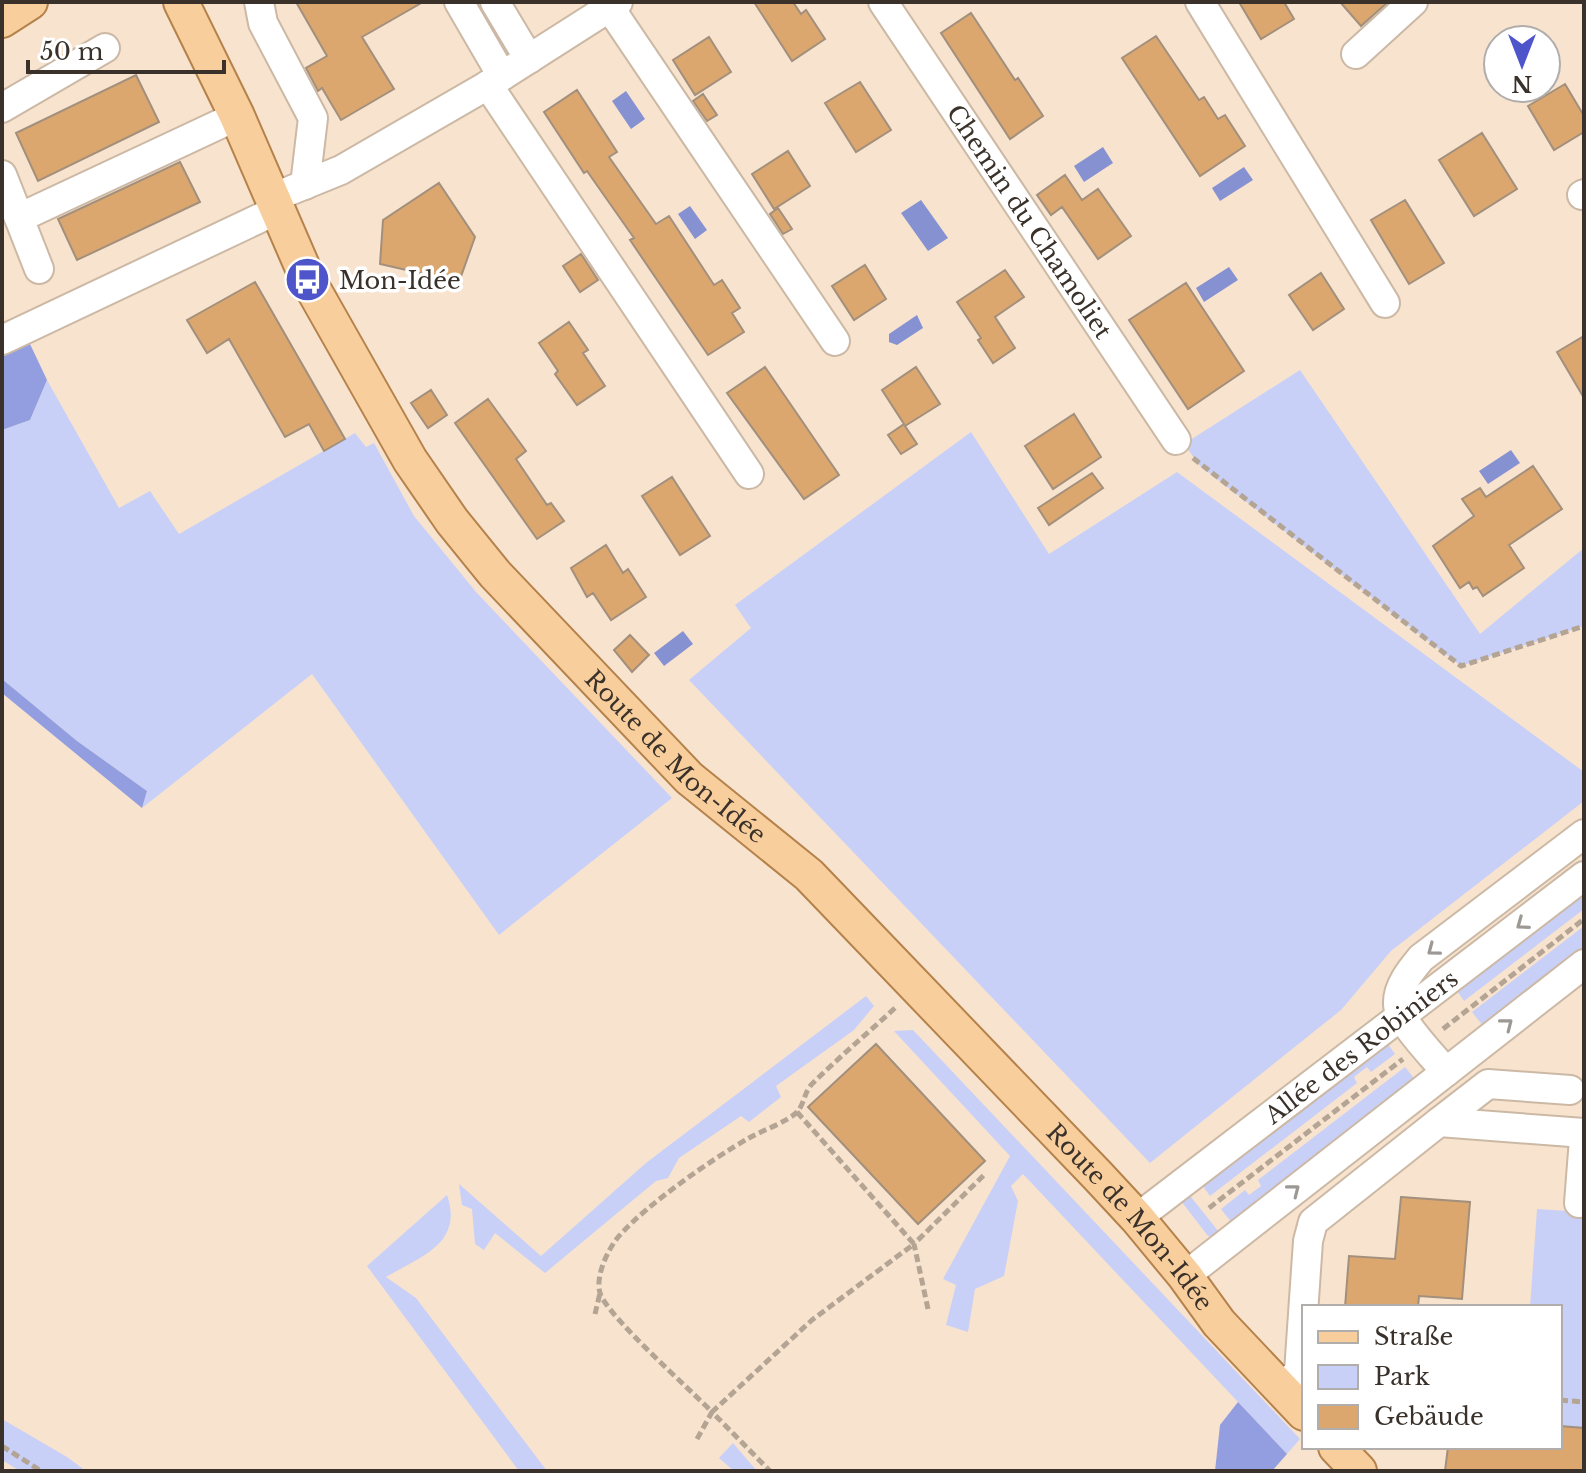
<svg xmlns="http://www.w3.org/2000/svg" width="1586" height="1473" viewBox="0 0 1586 1473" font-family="'Libre Baskerville',serif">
  <rect width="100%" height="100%" fill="#f8e3cf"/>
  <path fill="#c8d0f8" d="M 1300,370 L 1480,634 L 1584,548 L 1584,626 L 1461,666 L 1200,466 L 1184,444 Z
    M 47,380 L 119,508 L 150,491 L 179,534 L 355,433 L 366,447 L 374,443 L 414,516 L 476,592 L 672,798 L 499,935 L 312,674 L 142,808 L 147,791 L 77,741 L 2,679 L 2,430 L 30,420 Z
    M 971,432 L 1049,554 L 1177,472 L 1584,772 L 1584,801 L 1391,951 L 1341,1010 L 1150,1163 L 689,680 L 751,628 L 735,605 Z
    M 1584,884 L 1584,909 L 1464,1001 L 1453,985 Z
    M 1584,926 L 1584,951 L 1484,1027 L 1472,1012 Z
    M 866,996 L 874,1006 L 854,1030 L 776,1086 L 781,1097 L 749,1122 L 741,1116 L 679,1158 L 668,1178 L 656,1181 L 545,1273 L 495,1233 L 484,1250 L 475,1244 L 472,1209 L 462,1205 L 459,1184 L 541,1256 L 646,1163 Z
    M 913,1030 L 1300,1439 L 1287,1454 L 1023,1174 L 1011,1186 L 1018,1201 L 1004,1276 L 975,1289 L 968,1332 L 946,1325 L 956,1285 L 943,1279 L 1010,1156 L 894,1031 Z
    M 1385,1040 L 1395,1054 L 1371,1072 L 1367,1067 L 1354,1077 L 1357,1083 L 1210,1196 L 1200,1182 Z
    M 1405,1067 L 1417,1082 L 1232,1223 L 1221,1209 L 1245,1190 L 1249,1195 L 1261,1186 L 1258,1180 Z
    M 1187,1192 L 1219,1232 L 1213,1237 L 1208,1236 L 1181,1201 Z
    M 447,1195 C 464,1244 420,1257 386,1277 L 416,1298 L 547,1471 L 519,1471 L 367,1266 Z
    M 1537,1209 L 1584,1212 L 1584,1428 L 1560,1426 L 1560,1307 L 1530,1307 Z
    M 2,1419 L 67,1457 L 86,1471 L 20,1471 L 2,1460 Z
    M 733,1443 L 757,1471 L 734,1471 L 719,1458 Z"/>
  <path fill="#929edf" d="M 30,344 L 47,380 L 30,420 L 2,430 L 2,357 Z
    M 2,679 L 77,741 L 147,791 L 142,808 L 2,693 Z
    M 1238,1402 L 1287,1454 L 1272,1471 L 1215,1471 L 1220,1425 Z"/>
  <path fill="#8691d1" d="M 626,91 L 645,119 L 631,129 L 612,101 Z
    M 1103,147 L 1113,163 L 1084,182 L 1074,166 Z
    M 1244,167 L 1253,180 L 1220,201 L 1212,188 Z
    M 921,200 L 948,238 L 928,251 L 901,213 Z
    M 690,206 L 707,230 L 695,239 L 678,214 Z
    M 1229,267 L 1238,280 L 1204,302 L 1196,288 Z
    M 917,315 L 923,328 L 897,345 L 889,342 L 889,334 Z
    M 1511,450 L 1520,463 L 1488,484 L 1479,471 Z
    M 683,631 L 693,644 L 664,666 L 654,653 Z"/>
  <path fill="#dba76f" stroke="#a28f7c" stroke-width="2" d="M 296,2 L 423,2 L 362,37 L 394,89 L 341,120 L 322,88 L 318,91 L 306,68 L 327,56 Z
    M 754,2 L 793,2 L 801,14 L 806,10 L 825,39 L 792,61 Z
    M 1239,2 L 1284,2 L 1294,19 L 1261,39 Z
    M 1340,2 L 1388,2 L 1361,26 Z
    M 971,13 L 1015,80 L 1018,78 L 1043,116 L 1010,139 L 941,33 Z
    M 1156,36 L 1199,100 L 1204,97 L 1218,119 L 1225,115 L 1245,146 L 1200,176 L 1122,58 Z
    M 709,37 L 731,72 L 695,95 L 673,60 Z
    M 136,75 L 159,122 L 38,181 L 16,133 Z
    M 860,82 L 891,130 L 856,152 L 825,103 Z
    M 1565,84 L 1584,116 L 1584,132 L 1554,150 L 1528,106 Z
    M 577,90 L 617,152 L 609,157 L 656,224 L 669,216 L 714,285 L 722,280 L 740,308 L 732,313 L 744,332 L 708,355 L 630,240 L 634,238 L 587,171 L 584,173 L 544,112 Z
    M 703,94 L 717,115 L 707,121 L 693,101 Z
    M 1482,133 L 1517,189 L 1474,216 L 1439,160 Z
    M 788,151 L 810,186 L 774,209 L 752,174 Z
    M 180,162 L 200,202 L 77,260 L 58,219 Z
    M 1065,175 L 1082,200 L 1098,189 L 1131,236 L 1098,259 L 1062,207 L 1051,215 L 1037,195 Z
    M 439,183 L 475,237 L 459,282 L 380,264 L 383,220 Z
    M 1405,200 L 1444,263 L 1409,284 L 1371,220 Z
    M 778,208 L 792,229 L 783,234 L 770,214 Z
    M 581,254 L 598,280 L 580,292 L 563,266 Z
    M 865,265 L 886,299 L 854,320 L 832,286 Z
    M 1005,270 L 1024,297 L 995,317 L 1015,348 L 993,363 L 978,340 L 981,338 L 957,302 Z
    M 1321,273 L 1344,309 L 1313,330 L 1289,295 Z
    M 255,282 L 345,439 L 324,451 L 309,424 L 285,437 L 229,339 L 207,353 L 187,320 Z
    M 1186,283 L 1244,371 L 1188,409 L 1129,320 Z
    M 569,322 L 588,350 L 583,353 L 605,386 L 577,405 L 555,374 L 558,371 L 539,343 Z
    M 1584,336 L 1584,398 L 1557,352 Z
    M 765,367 L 839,475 L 804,499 L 727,393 Z
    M 916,367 L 940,404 L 905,426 L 917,444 L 901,454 L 888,435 L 904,424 L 882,390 Z
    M 431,390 L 447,415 L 428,428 L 411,403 Z
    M 488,399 L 526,451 L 516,459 L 547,505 L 551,503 L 564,521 L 537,539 L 455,423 Z
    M 1074,414 L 1101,457 L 1053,489 L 1025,446 Z
    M 1533,466 L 1562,509 L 1509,545 L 1524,568 L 1483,596 L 1477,587 L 1473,589 L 1469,582 L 1460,588 L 1433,546 L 1474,516 L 1462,499 L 1480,488 L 1486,497 Z
    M 1092,473 L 1103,488 L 1049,525 L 1038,508 Z
    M 672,477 L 710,536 L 680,555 L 642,496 Z
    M 606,545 L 623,573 L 628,569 L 646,597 L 611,620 L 593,593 L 587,597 L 571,568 Z
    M 630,635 L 649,655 L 632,672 L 614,650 Z
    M 876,1044 L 985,1161 L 918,1224 L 808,1107 Z
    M 1401,1197 L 1470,1202 L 1462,1299 L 1419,1296 L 1418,1307 L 1345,1307 L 1349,1256 L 1395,1259 Z
    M 1560,1426 L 1584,1428 L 1584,1471 L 1445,1471 L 1448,1447 L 1560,1447 Z"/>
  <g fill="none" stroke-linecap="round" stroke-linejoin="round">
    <defs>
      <g id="minor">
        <path d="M 259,2 L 263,23 L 313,118 L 305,185"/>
        <path d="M 459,2 L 502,76"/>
        <path d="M 495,2 L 529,59"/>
        <path id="s1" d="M 883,2 L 1176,440"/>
        <path d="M 1200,2 L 1385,303"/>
        <path d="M 610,8 L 835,341"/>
        <path d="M 1356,54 L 1413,2"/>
        <path d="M 488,85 L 749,474"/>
        <path d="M 2,108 L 105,48"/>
        <path d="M 2,175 L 19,218 L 237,116"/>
        <path d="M 1582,195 L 1584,194"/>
        <path d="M 272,198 L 341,170 L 488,85 L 618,2"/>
        <path d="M 19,218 L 39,269"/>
        <path d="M 2,340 L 277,210"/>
        <path d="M 1446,1072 C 1434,1057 1398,1021 1398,1004 C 1397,987 1411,970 1421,958 L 1584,834"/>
        <path d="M 1439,1122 L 1488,1084 L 1570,1090"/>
        <path d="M 1579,1203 L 1584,1139"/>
        <path id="s2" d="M 1137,1218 L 1584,876"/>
        <path d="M 1185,1276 L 1584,964"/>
        <path d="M 1280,1389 L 1299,1372 L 1308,1241 L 1313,1222 L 1439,1122 L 1584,1133"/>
      </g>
      <g id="major">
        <path id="s3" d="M 181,2 L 237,116 L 308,280 L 410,460 L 452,521 L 495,574 L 689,778 L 809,875 L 1098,1176 L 1137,1218 L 1185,1276 L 1219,1323 L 1304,1413"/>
        <path d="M 2,20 L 30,2"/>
        <path d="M 1336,1447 L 1359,1471"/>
      </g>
    </defs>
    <use href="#minor" stroke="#ccb9a5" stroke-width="32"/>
    <use href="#major" stroke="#b4824a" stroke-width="38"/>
    <path stroke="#b4a494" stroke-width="5" stroke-dasharray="8 4" stroke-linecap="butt" d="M 1193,458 L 1461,666 L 1584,626
      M 1443,1029 L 1584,919
      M 797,1112 L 914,1244 L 812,1320 L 712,1412 C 691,1390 607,1316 600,1293 C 595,1276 608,1249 619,1236 C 646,1205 712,1159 749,1138 C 761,1131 789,1121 797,1112 C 804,1105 804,1093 811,1085 C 838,1058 868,1033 896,1007
      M 1209,1208 L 1403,1059
      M 928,1309 L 914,1244 L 985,1174
      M 595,1314 L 600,1293
      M 1560,1400 L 1584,1402
      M 697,1439 L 712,1412 L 770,1471
      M 2,1446 L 41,1471"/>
    <use href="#minor" stroke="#fff" stroke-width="28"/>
    <use href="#major" stroke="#f9ce9d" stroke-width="34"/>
  </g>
  <defs><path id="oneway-chevron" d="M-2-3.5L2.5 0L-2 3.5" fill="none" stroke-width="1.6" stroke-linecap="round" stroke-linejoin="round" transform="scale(2)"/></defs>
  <g stroke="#9c9894">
    <use href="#oneway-chevron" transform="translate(1522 924) rotate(144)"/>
    <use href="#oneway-chevron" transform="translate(1433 950) rotate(143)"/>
    <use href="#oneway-chevron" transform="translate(1507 1024) rotate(-38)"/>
    <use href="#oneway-chevron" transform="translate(1294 1190) rotate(-38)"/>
  </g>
  <defs>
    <symbol id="bus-disc" viewBox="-11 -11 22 22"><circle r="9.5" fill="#4e54ca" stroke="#fff"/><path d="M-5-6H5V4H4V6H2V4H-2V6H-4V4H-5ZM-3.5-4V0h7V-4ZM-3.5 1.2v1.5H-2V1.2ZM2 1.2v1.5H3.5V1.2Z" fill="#fff"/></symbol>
  </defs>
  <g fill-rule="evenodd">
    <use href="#bus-disc" x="282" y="254" width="51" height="51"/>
  </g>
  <g text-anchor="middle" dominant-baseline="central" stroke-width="7" stroke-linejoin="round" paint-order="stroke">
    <g font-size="24" fill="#3a322a" stroke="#fff">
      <text stroke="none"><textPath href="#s1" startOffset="264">Chemin du Chamoliet</textPath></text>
      <text stroke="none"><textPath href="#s3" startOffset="912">Route de Mon-Idée</textPath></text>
      <text stroke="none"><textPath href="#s2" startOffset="282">Allée des Robiniers</textPath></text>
      <text stroke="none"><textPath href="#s3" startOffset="1560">Route de Mon-Idée</textPath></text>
    </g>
    <g font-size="24" fill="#3a322a" stroke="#fff" text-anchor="start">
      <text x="339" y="280">Mon-Idée</text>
    </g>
  </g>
  <rect width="1586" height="1473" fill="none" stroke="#3a322a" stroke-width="8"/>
  <rect x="1302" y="1305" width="260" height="144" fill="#ffffff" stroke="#b0adaa" stroke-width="2"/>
  <rect x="1318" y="1331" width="40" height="12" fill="#f9ce9d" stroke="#b0adaa" stroke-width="2"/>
  <text x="1374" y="1345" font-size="24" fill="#3a322a">Straße</text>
  <rect x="1318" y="1365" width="40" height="24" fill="#c8d0f8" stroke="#b0adaa" stroke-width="2"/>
  <text x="1374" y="1385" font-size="24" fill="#3a322a">Park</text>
  <rect x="1318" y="1405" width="40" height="24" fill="#dba76f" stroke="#b0adaa" stroke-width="2"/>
  <text x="1374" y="1425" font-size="24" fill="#3a322a">Gebäude</text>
  <g transform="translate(1522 64) rotate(180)"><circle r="38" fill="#ffffff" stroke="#b0adaa" stroke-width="2"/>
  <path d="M0-6L14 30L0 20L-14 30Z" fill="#4e54ca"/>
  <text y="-12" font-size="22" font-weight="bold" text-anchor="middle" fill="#3a322a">N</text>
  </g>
  <path d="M28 60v12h196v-12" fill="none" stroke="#3a322a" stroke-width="4"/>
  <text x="40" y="60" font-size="24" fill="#3a322a" stroke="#ffffff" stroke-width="6" paint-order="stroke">50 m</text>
</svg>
